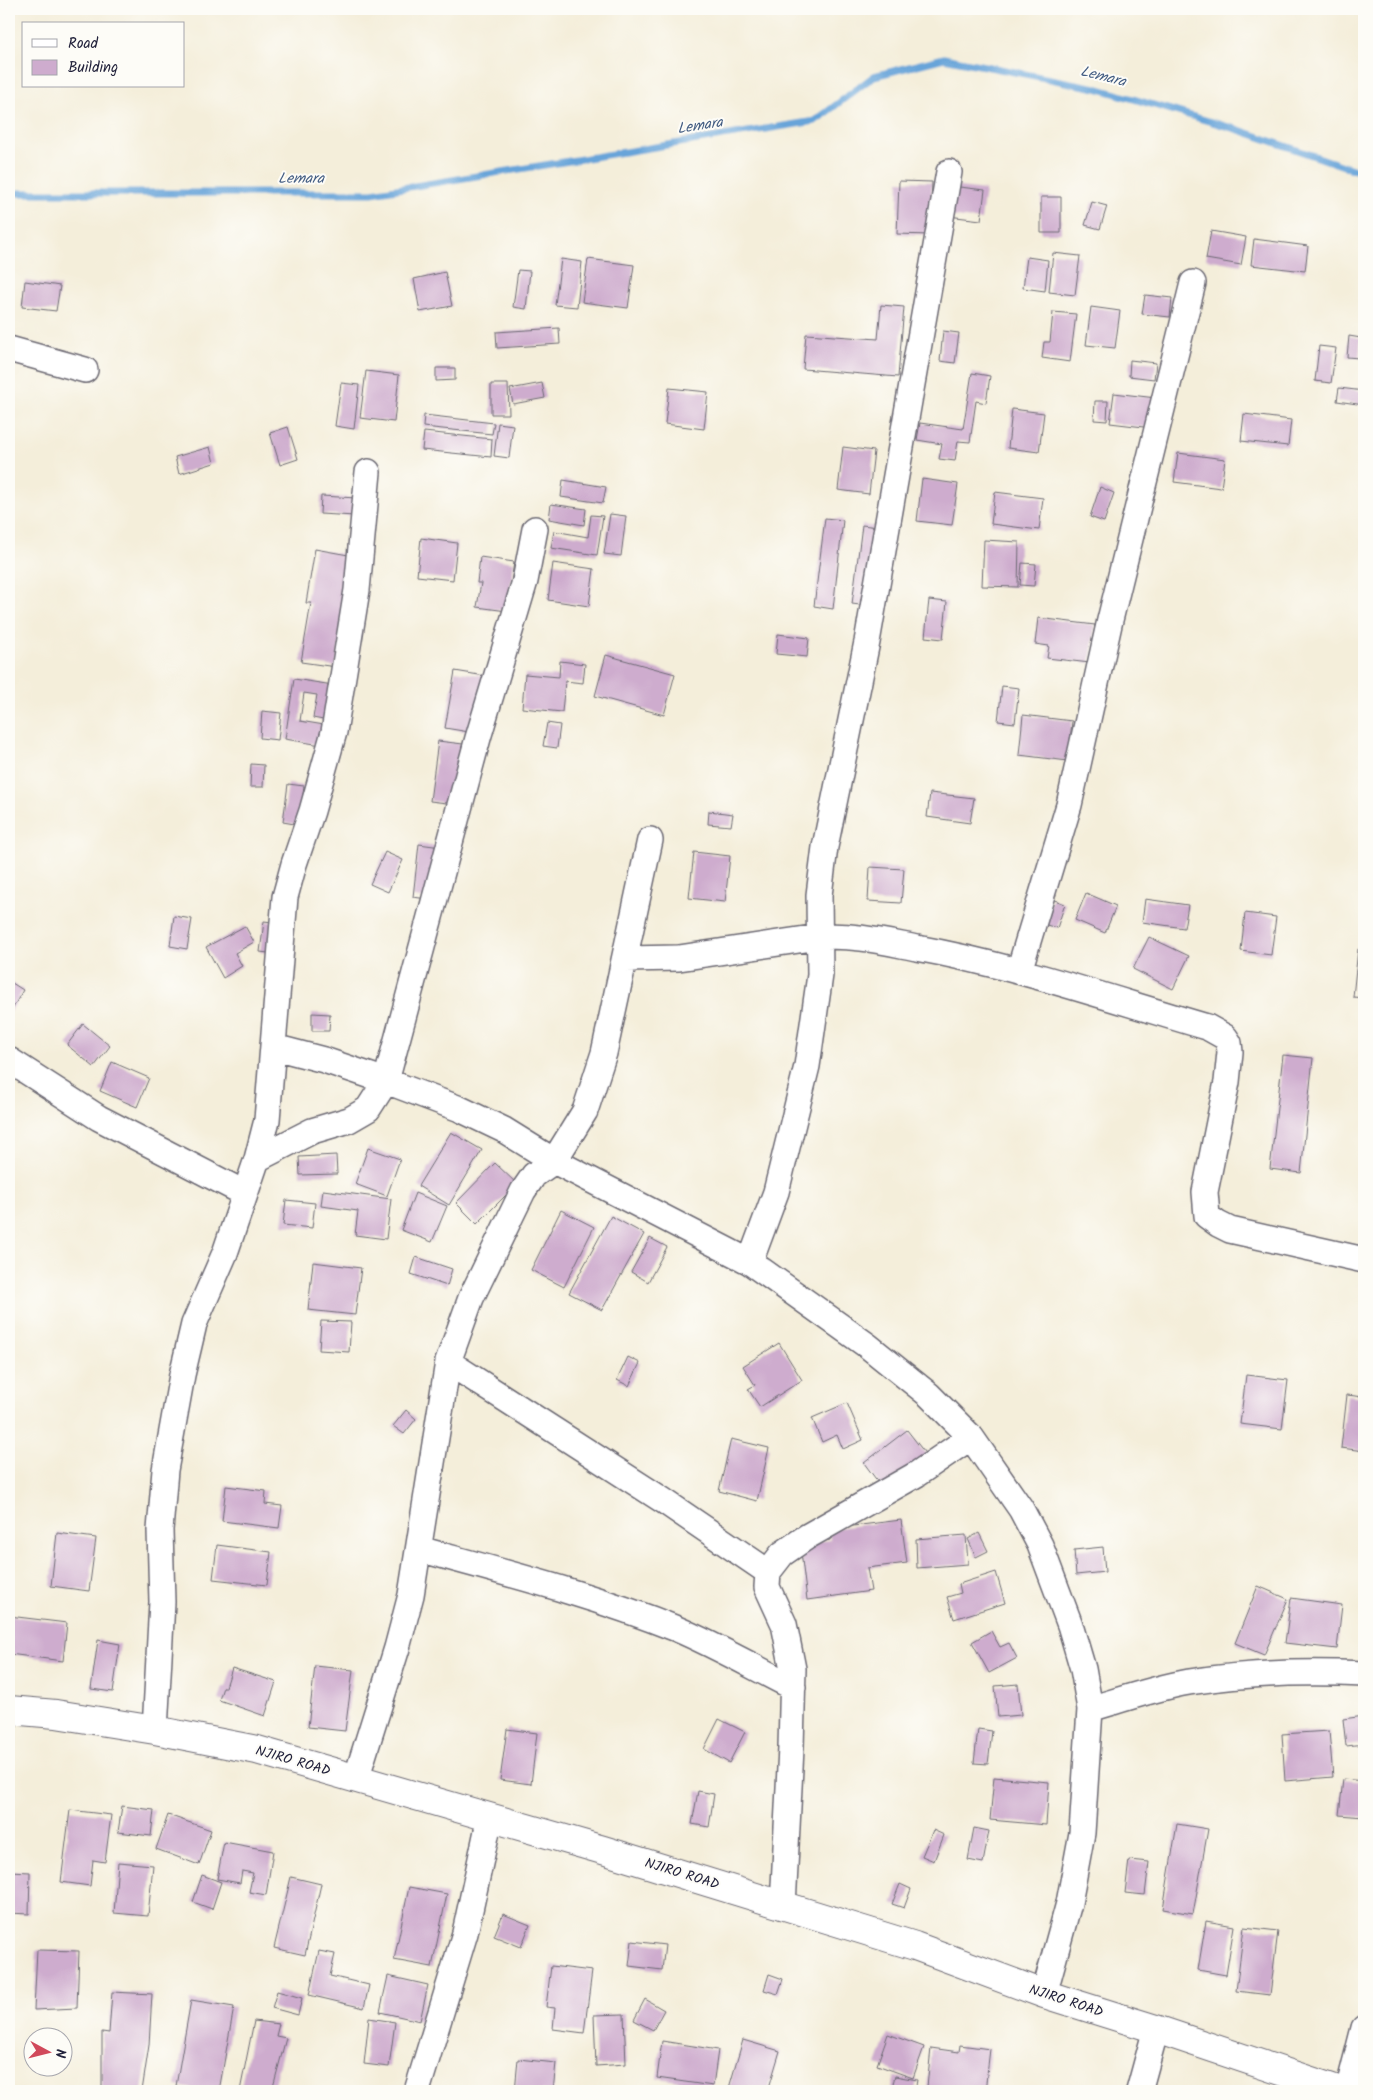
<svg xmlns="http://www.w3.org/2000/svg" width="1373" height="2100" viewBox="0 0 1373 2100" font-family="Kalam,sans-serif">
  <rect width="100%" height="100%" fill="#fdfcf7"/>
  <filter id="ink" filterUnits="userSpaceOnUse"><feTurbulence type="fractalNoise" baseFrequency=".02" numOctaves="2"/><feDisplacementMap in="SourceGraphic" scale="10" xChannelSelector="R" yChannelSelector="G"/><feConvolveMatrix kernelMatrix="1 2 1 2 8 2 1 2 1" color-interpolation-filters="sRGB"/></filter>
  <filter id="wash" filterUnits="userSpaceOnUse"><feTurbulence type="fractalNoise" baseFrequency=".0096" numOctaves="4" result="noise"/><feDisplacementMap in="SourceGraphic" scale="20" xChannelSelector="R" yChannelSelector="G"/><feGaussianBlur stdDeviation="1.12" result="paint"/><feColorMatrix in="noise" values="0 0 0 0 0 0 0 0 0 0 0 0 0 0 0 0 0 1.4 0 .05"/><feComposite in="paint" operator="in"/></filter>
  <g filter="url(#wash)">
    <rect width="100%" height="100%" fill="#f4eeda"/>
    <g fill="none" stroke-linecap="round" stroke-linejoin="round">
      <path stroke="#68a4d9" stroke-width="7" d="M 9,193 L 372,193 L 815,121 L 874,76 L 944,58 L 1096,88 L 1239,130 L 1364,173"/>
    </g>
    <g id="blocks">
      <path fill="#ceacce" d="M 899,181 L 932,182 L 930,235 L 897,234 Z
        M 951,186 L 985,190 L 981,220 L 948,216 Z
        M 1041,197 L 1061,197 L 1061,233 L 1041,233 Z
        M 1092,202 L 1107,206 L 1100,229 L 1085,225 Z
        M 1211,231 L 1246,237 L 1241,265 L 1206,259 Z
        M 1254,239 L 1308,246 L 1305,271 L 1251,265 Z
        M 1053,253 L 1080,256 L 1075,295 L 1049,292 Z
        M 1027,257 L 1048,260 L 1045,291 L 1023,288 Z
        M 561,259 L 582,262 L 577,307 L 555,305 Z
        M 588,259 L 634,265 L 628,308 L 582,302 Z
        M 518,270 L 530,271 L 526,309 L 513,307 Z
        M 445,272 L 452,306 L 420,312 L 414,279 Z
        M 25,281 L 60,286 L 56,311 L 22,307 Z
        M 1145,295 L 1172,298 L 1170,317 L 1142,314 Z
        M 881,305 L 904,307 L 898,377 L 803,369 L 806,334 L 878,339 Z
        M 1091,307 L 1120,311 L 1115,348 L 1086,345 Z
        M 1053,312 L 1076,314 L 1070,362 L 1042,358 L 1044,342 L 1050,342 Z
        M 559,328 L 560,344 L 497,348 L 496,332 Z
        M 943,331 L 959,333 L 955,363 L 940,361 Z
        M 1349,336 L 1361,338 L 1359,358 L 1347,357 Z
        M 1319,346 L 1336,348 L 1331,383 L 1315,381 Z
        M 1130,360 L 1156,363 L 1154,379 L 1129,376 Z
        M 436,368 L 455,368 L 455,380 L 436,381 Z
        M 366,371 L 399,375 L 394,422 L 360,418 Z
        M 972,373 L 990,376 L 986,403 L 976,401 L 970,442 L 958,441 L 955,461 L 939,459 L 942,444 L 917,440 L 920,423 L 963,429 Z
        M 341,383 L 359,385 L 354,429 L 335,426 Z
        M 542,383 L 545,398 L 513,404 L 510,389 Z
        M 491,384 L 508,384 L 509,414 L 491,414 Z
        M 669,388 L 708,392 L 704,429 L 665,424 Z
        M 1339,388 L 1364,391 L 1364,405 L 1337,401 Z
        M 1114,393 L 1156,398 L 1152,428 L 1110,423 Z
        M 1095,401 L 1108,401 L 1107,421 L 1094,420 Z
        M 1012,409 L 1044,413 L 1039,452 L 1008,448 Z
        M 1244,414 L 1291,420 L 1288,446 L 1241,441 Z
        M 424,415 L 494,423 L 492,434 L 423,427 Z
        M 498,423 L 513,425 L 509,458 L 494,456 Z
        M 288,427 L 298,459 L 280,465 L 270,433 Z
        M 424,432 L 492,439 L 491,457 L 422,450 Z
        M 210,447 L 214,463 L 179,474 L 175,457 Z
        M 843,447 L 874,451 L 869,494 L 838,490 Z
        M 1178,453 L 1225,459 L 1221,488 L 1174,482 Z
        M 922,479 L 958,484 L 952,525 L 917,521 Z
        M 563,480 L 606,487 L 603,503 L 561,497 Z
        M 1100,487 L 1114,493 L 1104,522 L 1090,517 Z
        M 995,492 L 1043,498 L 1039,530 L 991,524 Z
        M 321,496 L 357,498 L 355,516 L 320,514 Z
        M 551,504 L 586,509 L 584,525 L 549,519 Z
        M 610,514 L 626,516 L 621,556 L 604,554 Z
        M 591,515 L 603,516 L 597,555 L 551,548 L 554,531 L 588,537 Z
        M 825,518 L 843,520 L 833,609 L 814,606 Z
        M 862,525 L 878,527 L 868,606 L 852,604 Z
        M 421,538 L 457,543 L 453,580 L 417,576 Z
        M 984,540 L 1019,542 L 1018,587 L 982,586 Z
        M 315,549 L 354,556 L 336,667 L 301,662 L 311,603 L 306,603 Z
        M 480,557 L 514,562 L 507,611 L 477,607 L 481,583 L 477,583 Z
        M 553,563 L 594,569 L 589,606 L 548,600 Z
        M 1022,563 L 1036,564 L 1034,586 L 1020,585 Z
        M 929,600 L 947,602 L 943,639 L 925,637 Z
        M 1038,618 L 1095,625 L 1090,663 L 1047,658 L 1049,646 L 1035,644 Z
        M 778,634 L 809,638 L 807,657 L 776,654 Z
        M 606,655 L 675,674 L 664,715 L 595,696 Z
        M 560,661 L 585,664 L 583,683 L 565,681 L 562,712 L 522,708 L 525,674 L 559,677 Z
        M 455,671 L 485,676 L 475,733 L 445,728 Z
        M 294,679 L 333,685 L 328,721 L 313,718 L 317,695 L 304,693 L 300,721 L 324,725 L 321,745 L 285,739 Z
        M 1002,686 L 1019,688 L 1015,723 L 998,721 Z
        M 262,711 L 281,713 L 278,740 L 260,738 Z
        M 1023,715 L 1072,721 L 1068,761 L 1019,755 Z
        M 547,723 L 560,725 L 557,748 L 543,746 Z
        M 438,741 L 463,744 L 455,804 L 430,801 Z
        M 251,764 L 264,765 L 263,787 L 250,787 Z
        M 288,784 L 304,786 L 300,825 L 283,822 Z
        M 930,793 L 974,798 L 970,823 L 927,817 Z
        M 709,811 L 733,814 L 731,826 L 708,824 Z
        M 419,844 L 441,847 L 434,900 L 413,897 Z
        M 385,852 L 403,860 L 388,892 L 370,884 Z
        M 694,852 L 730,856 L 725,902 L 689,898 Z
        M 870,867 L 904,869 L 901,903 L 868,901 Z
        M 1086,893 L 1116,906 L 1105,933 L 1075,920 Z
        M 1052,899 L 1065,904 L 1057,928 L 1043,924 Z
        M 1145,899 L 1188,905 L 1184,928 L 1142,922 Z
        M 1245,913 L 1276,917 L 1271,955 L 1241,951 Z
        M 174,916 L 192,919 L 187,949 L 170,946 Z
        M 264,921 L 280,923 L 277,954 L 260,952 Z
        M 245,926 L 254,942 L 235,953 L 242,966 L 223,978 L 206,947 Z
        M 1149,937 L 1189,956 L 1173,989 L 1133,969 Z
        M 1358,949 L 1364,950 L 1364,998 L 1353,997 Z
        M 9,981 L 23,990 L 9,1015 Z
        M 312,1013 L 330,1014 L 329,1031 L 312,1031 Z
        M 83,1024 L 110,1046 L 94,1067 L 67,1045 Z
        M 1283,1055 L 1313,1058 L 1301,1173 L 1270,1169 Z
        M 112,1062 L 149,1078 L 137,1107 L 100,1091 Z
        M 451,1132 L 482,1150 L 449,1205 L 418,1186 Z
        M 368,1148 L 400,1159 L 387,1196 L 355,1184 Z
        M 336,1155 L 337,1174 L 300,1175 L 299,1157 Z
        M 495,1163 L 517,1184 L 477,1224 L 456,1203 Z
        M 323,1190 L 391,1199 L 386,1239 L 355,1235 L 358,1211 L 321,1206 Z
        M 415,1193 L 447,1206 L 432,1242 L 401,1230 Z
        M 286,1200 L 315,1203 L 312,1228 L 283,1225 Z
        M 561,1210 L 594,1227 L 564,1287 L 531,1270 Z
        M 611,1216 L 644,1234 L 602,1310 L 569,1293 Z
        M 650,1238 L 667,1247 L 648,1282 L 631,1272 Z
        M 416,1257 L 452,1269 L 447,1286 L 411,1274 Z
        M 313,1262 L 361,1268 L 355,1315 L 308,1310 Z
        M 321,1321 L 351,1322 L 349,1352 L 319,1350 Z
        M 779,1343 L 802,1380 L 760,1407 L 748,1389 L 755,1385 L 743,1366 Z
        M 628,1357 L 640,1363 L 629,1386 L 617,1380 Z
        M 1246,1375 L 1288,1380 L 1282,1429 L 1240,1424 Z
        M 1347,1395 L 1364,1397 L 1364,1451 L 1341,1448 Z
        M 847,1403 L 863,1440 L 843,1449 L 837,1435 L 822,1442 L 812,1418 Z
        M 406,1410 L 416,1419 L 404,1434 L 393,1426 Z
        M 907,1430 L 928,1457 L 884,1490 L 864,1463 Z
        M 731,1439 L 769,1448 L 757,1501 L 719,1491 Z
        M 226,1486 L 266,1491 L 265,1504 L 282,1506 L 279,1528 L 222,1521 Z
        M 901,1520 L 907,1563 L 867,1568 L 871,1591 L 807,1600 L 800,1544 L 830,1540 L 829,1529 Z
        M 57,1533 L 96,1538 L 89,1591 L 51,1586 Z
        M 979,1533 L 988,1551 L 976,1557 L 968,1539 Z
        M 966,1535 L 968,1564 L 917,1568 L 916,1539 Z
        M 217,1545 L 271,1552 L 267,1585 L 213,1579 Z
        M 1103,1547 L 1105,1572 L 1076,1575 L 1074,1550 Z
        M 996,1572 L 1005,1603 L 954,1619 L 947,1597 L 961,1593 L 959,1584 Z
        M 1258,1586 L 1288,1599 L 1264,1655 L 1235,1643 Z
        M 1291,1598 L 1342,1605 L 1337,1649 L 1285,1643 Z
        M 9,1616 L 67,1623 L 63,1661 L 9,1654 Z
        M 991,1631 L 1000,1647 L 1009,1643 L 1017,1658 L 989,1673 L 972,1642 Z
        M 98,1640 L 120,1644 L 113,1692 L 91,1689 Z
        M 315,1666 L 353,1670 L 345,1731 L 308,1727 Z
        M 232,1668 L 276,1682 L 265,1716 L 219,1700 L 223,1687 L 226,1687 Z
        M 1018,1684 L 1021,1715 L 998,1717 L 995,1686 Z
        M 1364,1716 L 1364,1744 L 1346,1746 L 1343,1719 Z
        M 719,1719 L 745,1732 L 729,1763 L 704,1749 Z
        M 507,1729 L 537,1733 L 531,1784 L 500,1780 Z
        M 978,1729 L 992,1731 L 988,1764 L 974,1763 Z
        M 1329,1731 L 1333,1777 L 1285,1781 L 1282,1734 Z
        M 994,1777 L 1049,1782 L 1046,1825 L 990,1820 Z
        M 1343,1779 L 1364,1781 L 1364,1817 L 1339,1815 Z
        M 698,1791 L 714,1794 L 709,1827 L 692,1824 Z
        M 122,1806 L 154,1810 L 151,1836 L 118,1832 Z
        M 70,1810 L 111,1815 L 105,1862 L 93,1860 L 90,1886 L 61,1882 Z
        M 168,1815 L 211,1830 L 199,1865 L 156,1849 Z
        M 1177,1824 L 1208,1829 L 1193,1914 L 1163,1909 Z
        M 974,1828 L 989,1831 L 983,1863 L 968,1860 Z
        M 933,1830 L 944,1835 L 934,1861 L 922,1856 Z
        M 224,1842 L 273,1851 L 266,1895 L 249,1892 L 253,1873 L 242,1871 L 240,1883 L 217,1879 Z
        M 1129,1860 L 1149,1862 L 1145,1895 L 1125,1893 Z
        M 118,1862 L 153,1865 L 148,1916 L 114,1913 Z
        M 9,1871 L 30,1872 L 29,1914 L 9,1913 Z
        M 202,1875 L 221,1882 L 212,1909 L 193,1902 Z
        M 291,1877 L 321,1884 L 305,1955 L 274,1948 Z
        M 900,1884 L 911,1889 L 904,1908 L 892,1904 Z
        M 409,1887 L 447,1894 L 432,1967 L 394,1960 Z
        M 503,1914 L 530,1925 L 521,1947 L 494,1936 Z
        M 1206,1921 L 1234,1926 L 1226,1975 L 1198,1970 Z
        M 1244,1927 L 1278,1931 L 1270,1995 L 1236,1991 Z
        M 632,1941 L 665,1945 L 662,1970 L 629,1966 Z
        M 37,1950 L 79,1951 L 77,2008 L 34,2010 Z
        M 319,1951 L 335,1954 L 330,1976 L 369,1985 L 364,2008 L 309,1995 Z
        M 551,1966 L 592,1971 L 584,2033 L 553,2029 L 555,2008 L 546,2007 Z
        M 769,1974 L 783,1979 L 778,1994 L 764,1990 Z
        M 388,1976 L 428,1985 L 420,2021 L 380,2012 Z
        M 277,1991 L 302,1998 L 298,2015 L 272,2008 Z
        M 112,1992 L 152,1994 L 149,2045 L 142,2091 L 102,2091 L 102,2032 L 109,2033 Z
        M 645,1999 L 664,2010 L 653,2030 L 634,2020 Z
        M 191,2000 L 234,2007 L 219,2091 L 207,2091 L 176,2086 Z
        M 624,2014 L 626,2064 L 596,2066 L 594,2015 Z
        M 369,2018 L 395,2022 L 389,2067 L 364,2064 Z
        M 254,2021 L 279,2024 L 276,2036 L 286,2038 L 272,2091 L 240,2091 Z
        M 888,2034 L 924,2047 L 913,2078 L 877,2065 Z
        M 743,2040 L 780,2051 L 768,2091 L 742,2091 L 729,2088 Z
        M 662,2041 L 718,2050 L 713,2086 L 657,2078 Z
        M 960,2045 L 990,2049 L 985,2091 L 963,2091 L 927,2087 L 931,2048 L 959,2052 Z
        M 518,2059 L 556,2063 L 553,2091 L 515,2091 Z
        M 895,2076 L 917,2080 L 915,2091 L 891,2091 Z"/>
    </g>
  </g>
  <g filter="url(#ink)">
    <use href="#blocks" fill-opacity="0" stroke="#6c6973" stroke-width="1"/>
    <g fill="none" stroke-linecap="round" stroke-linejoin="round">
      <defs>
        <path id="street" d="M 9,349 L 85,370
          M 625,959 L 679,958 L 819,937 C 852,934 885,942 917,948 C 1016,966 1111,999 1207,1027 L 1225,1037 L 1229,1043 L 1230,1052 L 1227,1082 L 1205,1192 L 1207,1216 L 1218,1224 L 1230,1230 L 1364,1260
          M 1019,971 L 1069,805 L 1110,620 L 1193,283
          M 274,1047 L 324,1060 L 386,1081 L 460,1109 L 504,1130 L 554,1161 L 750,1262 L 868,1346 L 929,1395 L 971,1437 L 1021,1509 L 1040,1545 L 1070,1625 L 1083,1669 L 1090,1709 L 1082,1833 L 1069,1903 L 1044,1994
          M 9,1060 L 99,1118 L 244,1193
          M 257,1159 L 312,1131 L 349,1120 L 368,1109 L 386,1081 L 478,738 L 525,581 L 535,529
          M 750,1262 L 776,1192 L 807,1066 L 820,975 L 819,895 L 825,847 L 867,642 L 949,172
          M 448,1362 L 664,1501 L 768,1572
          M 419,1549 C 506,1573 593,1595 677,1629 C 717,1646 755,1668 793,1687
          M 1090,1709 C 1123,1699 1155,1688 1189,1682 C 1248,1673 1306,1671 1364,1674
          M 155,1730 L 162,1602 L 160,1530 L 165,1470 L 182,1375 L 194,1324 L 225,1253 L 257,1159 L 267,1120 L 285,897 L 294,864 L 312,811 L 334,732 L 357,590 L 368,472
          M 356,1779 L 397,1648 L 411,1595 L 448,1362 L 471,1298 L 523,1191 L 534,1175 L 554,1161 L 585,1111 L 604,1053 L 650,840
          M 783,1906 L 791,1748 L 793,1669 L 784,1624 L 767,1587 L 768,1572 L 782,1554 L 808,1536 L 917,1474 L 971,1437
          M 417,2091 L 465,1933 L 490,1817
          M 1139,2091 L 1156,2029
          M 1348,2091 L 1364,2028"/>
        <path id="secondary" d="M 9,1710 L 56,1714 L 155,1730 L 257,1750 L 603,1850 L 915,1946 L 1044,1994 L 1156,2029 L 1341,2091"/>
      </defs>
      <use href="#street" stroke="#6c6973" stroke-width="28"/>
      <use href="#secondary" stroke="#6c6973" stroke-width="30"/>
      <use href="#street" stroke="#fff" stroke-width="25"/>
      <use href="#secondary" stroke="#fff" stroke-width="28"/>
    </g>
  </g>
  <g text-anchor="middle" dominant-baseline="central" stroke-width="4" stroke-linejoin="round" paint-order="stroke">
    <g font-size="14" fill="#22223b" stroke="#fdfcf7">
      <text transform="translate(293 1761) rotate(16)">NJIRO ROAD</text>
      <text transform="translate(682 1874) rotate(17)">NJIRO ROAD</text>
      <text transform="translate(1066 2001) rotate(18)">NJIRO ROAD</text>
    </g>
    <g font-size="15" font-style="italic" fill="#425c82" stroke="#fdfcf7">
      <text transform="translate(1103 77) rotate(14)">Lemara</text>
      <text transform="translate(700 126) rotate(-9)">Lemara</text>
      <text x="301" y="179">Lemara</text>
    </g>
  </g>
  <rect width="1373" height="2100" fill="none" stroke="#fdfcf7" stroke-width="30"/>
  <rect x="22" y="22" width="162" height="65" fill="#fdfcf7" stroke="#a5a5ac"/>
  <rect x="32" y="39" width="25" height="8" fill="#ffffff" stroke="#a5a5ac"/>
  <text x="68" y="48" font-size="15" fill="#22223b">Road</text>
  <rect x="32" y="60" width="25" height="15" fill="#ceacce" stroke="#a5a5ac"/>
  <text x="68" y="72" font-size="15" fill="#22223b">Building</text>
  <g transform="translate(48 2052) rotate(97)"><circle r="24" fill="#fdfcf7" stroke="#a5a5ac"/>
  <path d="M0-4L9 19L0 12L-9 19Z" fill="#d1495b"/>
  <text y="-8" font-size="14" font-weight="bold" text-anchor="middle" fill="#22223b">N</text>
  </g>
</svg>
